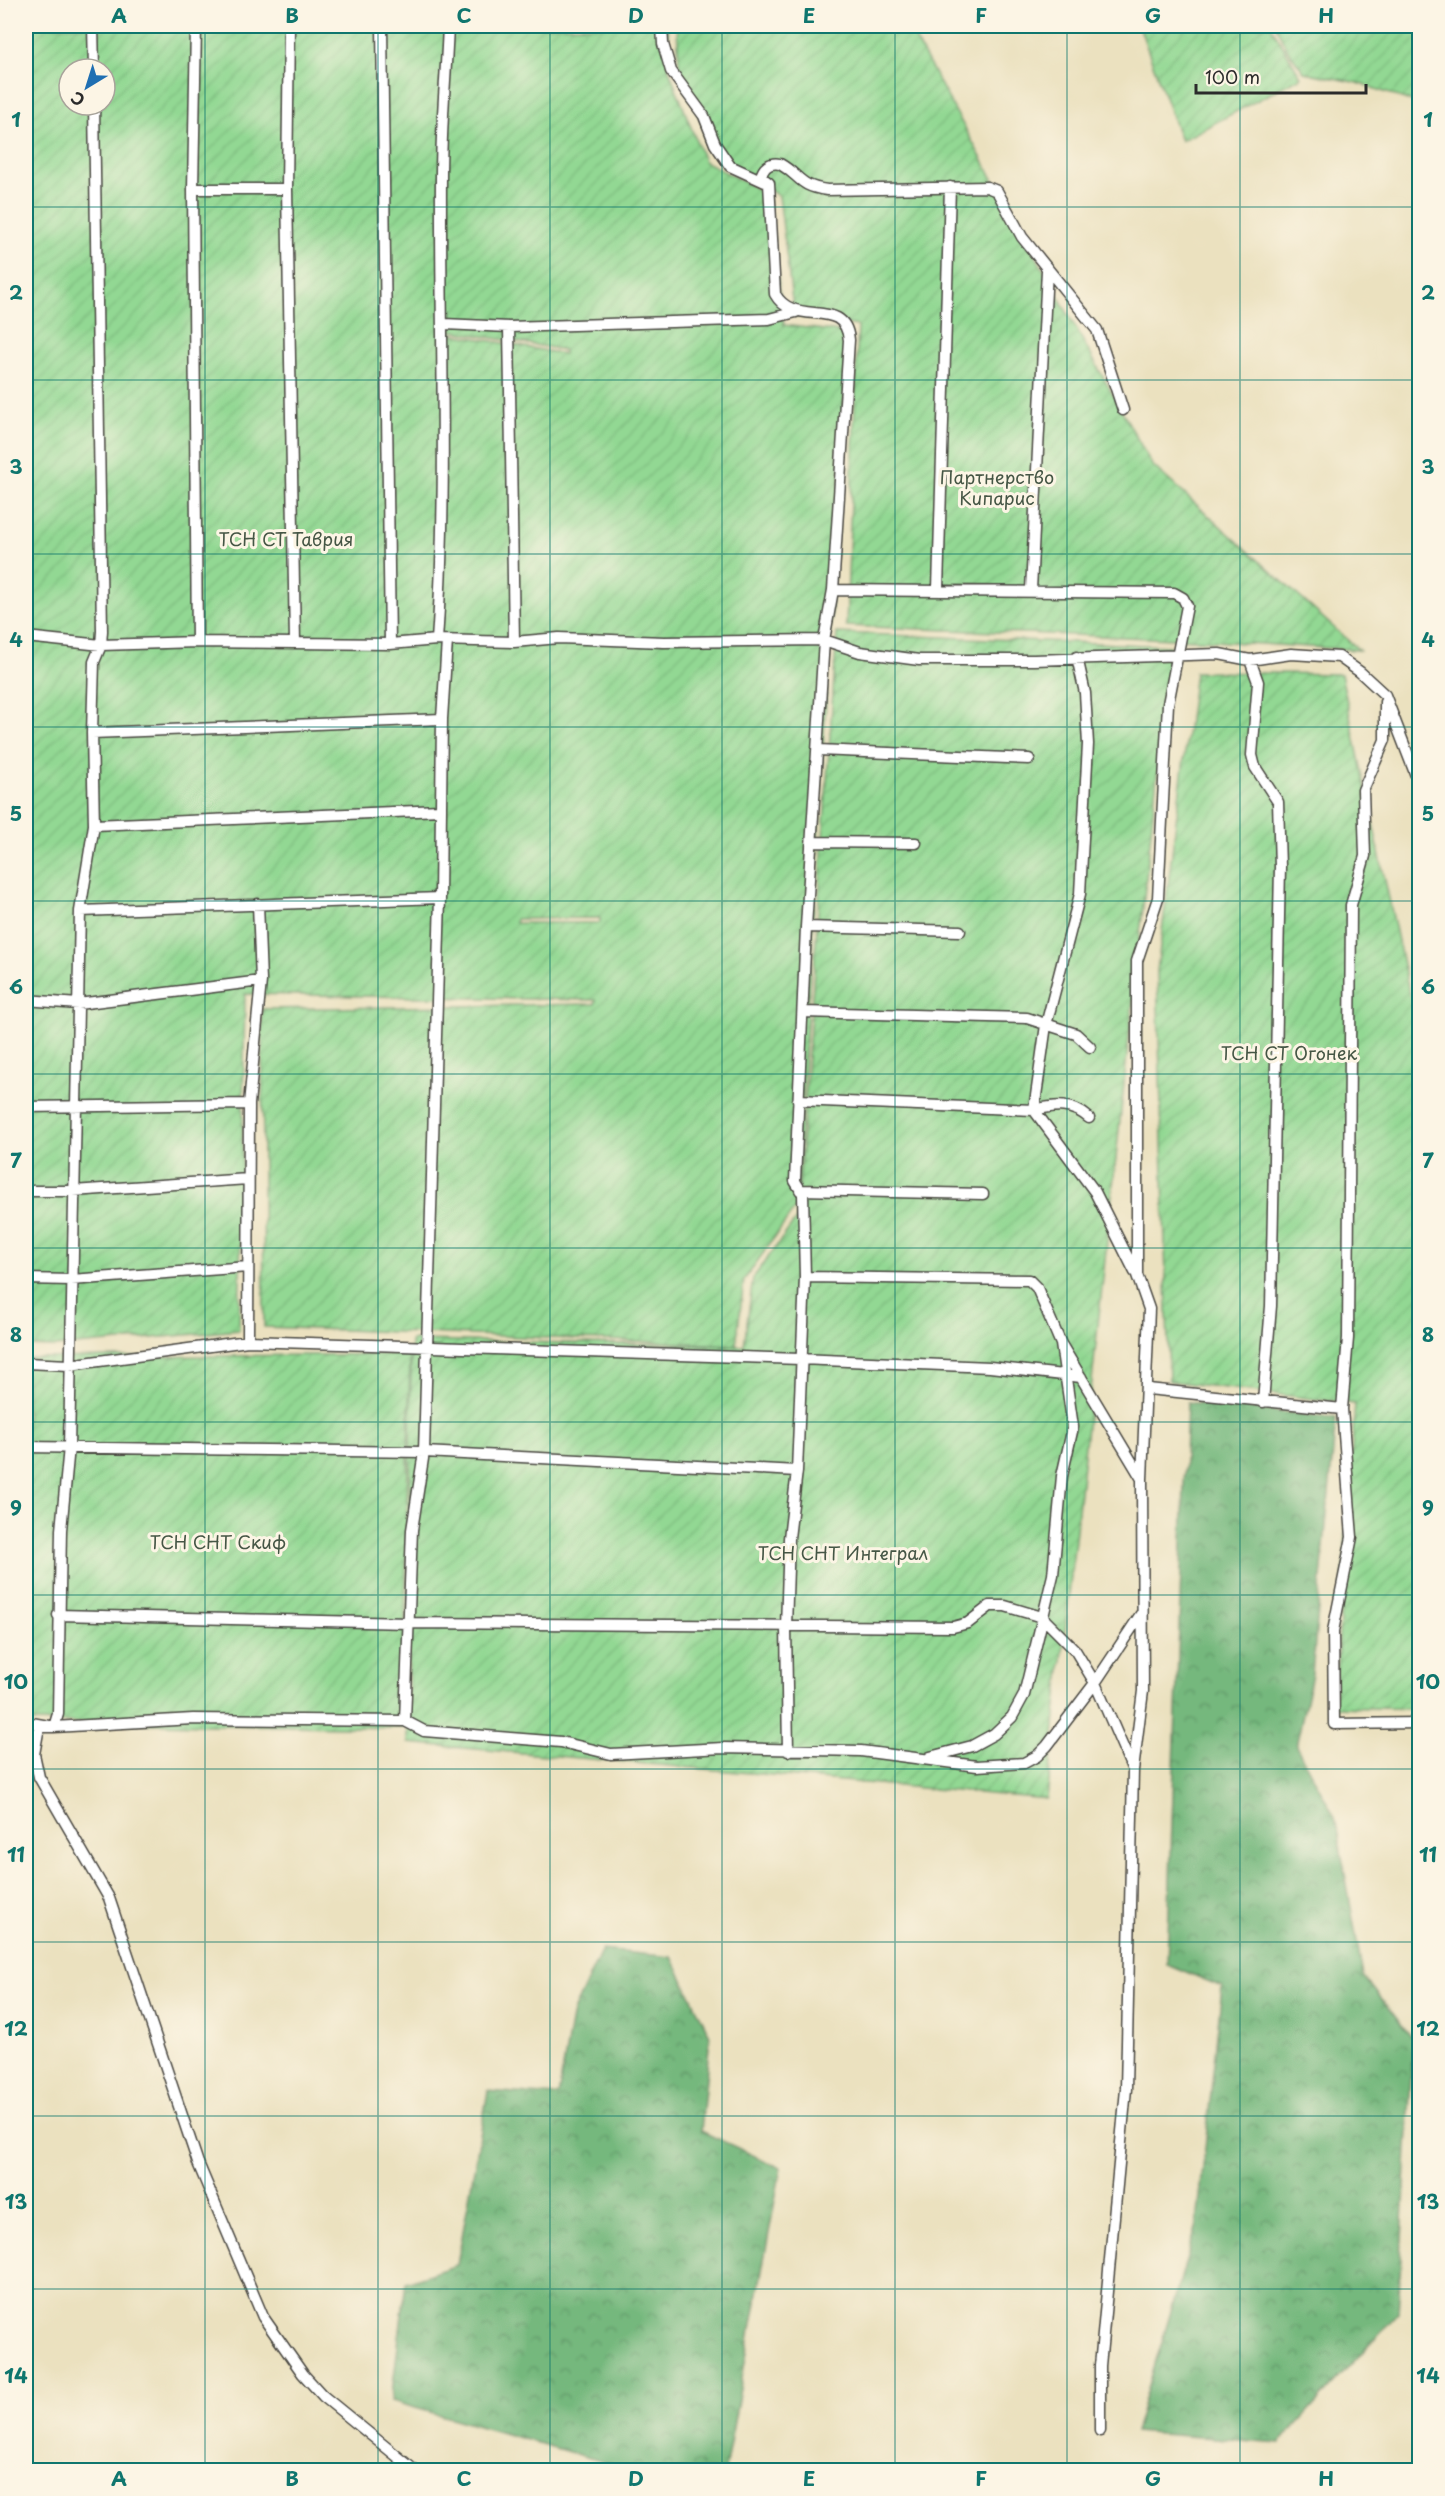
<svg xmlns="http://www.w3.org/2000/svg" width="1445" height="2496" viewBox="0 0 1445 2496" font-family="'Playpen Sans',sans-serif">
  <defs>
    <pattern id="forest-crowns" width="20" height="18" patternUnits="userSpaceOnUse" patternTransform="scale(1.5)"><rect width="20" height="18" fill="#75b87d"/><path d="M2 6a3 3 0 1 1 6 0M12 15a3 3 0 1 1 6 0" fill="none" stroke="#609667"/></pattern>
    <pattern id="garden-furrows" width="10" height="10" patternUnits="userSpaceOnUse" patternTransform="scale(1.5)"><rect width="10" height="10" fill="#92d893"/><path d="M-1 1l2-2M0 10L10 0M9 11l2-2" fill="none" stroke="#7eba7f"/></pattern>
  </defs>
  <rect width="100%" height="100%" fill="#fcf5e5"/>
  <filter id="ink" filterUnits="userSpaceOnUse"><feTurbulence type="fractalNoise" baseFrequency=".0167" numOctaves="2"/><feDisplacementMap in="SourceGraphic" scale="12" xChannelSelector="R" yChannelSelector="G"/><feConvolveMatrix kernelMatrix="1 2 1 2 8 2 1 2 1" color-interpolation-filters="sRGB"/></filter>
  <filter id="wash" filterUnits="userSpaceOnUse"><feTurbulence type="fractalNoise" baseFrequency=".008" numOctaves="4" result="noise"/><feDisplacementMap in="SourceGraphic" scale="24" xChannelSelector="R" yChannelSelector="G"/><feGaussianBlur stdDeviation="1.35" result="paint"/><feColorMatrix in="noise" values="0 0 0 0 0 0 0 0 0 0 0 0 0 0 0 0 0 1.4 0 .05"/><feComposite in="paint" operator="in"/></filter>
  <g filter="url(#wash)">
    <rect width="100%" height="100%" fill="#ebe1bf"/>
    <path fill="url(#forest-crowns)" stroke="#507254" stroke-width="1.5" d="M 1187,1402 L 1336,1418 L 1312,1674 L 1296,1746 L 1335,1817 L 1363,1976 L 1413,2039 L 1398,2313 L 1280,2443 L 1135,2432 L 1197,2224 L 1222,1987 L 1167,1964 Z
      M 602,1950 L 672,1957 L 710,2036 L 701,2131 L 781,2168 L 725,2470 L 632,2470 L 391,2401 L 406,2282 L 457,2265 L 488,2091 L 558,2096 L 573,2011 Z"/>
    <path fill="url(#garden-furrows)" stroke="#5e825f" stroke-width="1.5" fill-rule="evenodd" d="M 26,26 L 668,26 L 669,70 L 704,161 L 767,194 L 784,325 L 848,333 L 796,1207 L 744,1280 L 736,1345 L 264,1327 L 262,1009 L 595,1004 L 596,1000 L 245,994 L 239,1330 L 54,1347 L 26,1346 ZM 69,69 L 105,69 L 105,105 L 69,105 ZM 447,330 L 564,350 L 564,354 L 447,333 ZM 600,918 L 600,923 L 515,923 L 516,919 Z
      M 677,26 L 908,26 L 1152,465 L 1359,650 L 1198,640 L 846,626 L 858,326 L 794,316 L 779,196 L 715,156 L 679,65 Z
      M 1139,26 L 1271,26 L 1301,77 L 1181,141 Z
      M 1276,26 L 1419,26 L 1419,104 L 1358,83 L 1304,72 L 1287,49 Z
      M 837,633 L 1171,646 L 1047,1799 L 408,1743 L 411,1340 L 744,1346 L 753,1278 L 797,1218 Z
      M 1195,672 L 1341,674 L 1419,1039 L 1419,1709 L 1334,1707 L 1355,1404 L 1169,1381 L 1157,971 Z
      M 410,1354 L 403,1728 L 26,1722 L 26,1358 Z"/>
  </g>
  <g filter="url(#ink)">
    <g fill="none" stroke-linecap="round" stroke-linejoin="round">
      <defs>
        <path id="minor" d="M 93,26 L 94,69
          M 196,26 L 193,189 L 197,642
          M 289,26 L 287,189 L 295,643
          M 382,26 L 390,644
          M 662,26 L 663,44 L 671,71 L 704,116 L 715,144 L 730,166 L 765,182
          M 94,105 L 102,631 L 101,645 L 94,662 L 92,733 L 94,825 L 80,911 L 69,1447 L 61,1530 L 58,1714 L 54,1727 L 39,1727 L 34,1754 L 39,1777 L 109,1898 L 198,2163 L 263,2317 L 303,2374 L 323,2396 L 414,2470
          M 193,189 L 287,189
          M 444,324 L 509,327 L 769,319 L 796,312
          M 509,327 L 514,642
          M 938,589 L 950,187
          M 833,590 L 1174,593 L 1183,598 L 1187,606 L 1168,704 L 1158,898 L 1137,961 L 1137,1275 L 1149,1309 L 1142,1479 L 1143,1691 L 1133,1770 L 1126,2089 L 1100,2366 L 1100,2431
          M 1031,590 L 1047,270
          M 26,637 L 101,645 L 197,642 L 390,644 L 437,640 L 514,642 L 559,638 L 664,642 L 824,640 L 860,652 L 919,660 L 1034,660 L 1219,654 L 1250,660 L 1291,654 L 1339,657 L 1360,672 L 1385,695 L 1420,786
          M 437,640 C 448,486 440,330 441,176 C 441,126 446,75 448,26
          M 1077,657 L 1085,693 L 1088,744 L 1080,894 L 1046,1025 L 1034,1110 L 1095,1192 L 1135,1272
          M 1250,660 L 1258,682 L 1252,755 L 1255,767 L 1278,802 L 1280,867 L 1271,1306 L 1263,1402
          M 1385,702 L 1385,740 L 1363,790 L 1365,856 L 1351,905 L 1348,1338 L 1342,1409 L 1352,1537 L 1333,1631 L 1334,1724 L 1420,1723
          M 92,733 L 442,719
          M 818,750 L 1029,759
          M 94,825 L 440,810
          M 812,842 L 916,843
          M 80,911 L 440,898
          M 806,927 L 960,931
          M 26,1000 L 78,1004 L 261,981
          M 803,1012 L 1027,1018 L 1076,1034 L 1090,1047
          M 798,1100 L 1034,1110 C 1056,1105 1072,1103 1089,1118
          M 26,1107 L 249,1104
          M 800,1190 L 983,1194
          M 26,1191 L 73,1191 L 248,1179
          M 805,1277 L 1029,1280 L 1037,1288 L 1061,1344 L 1142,1479
          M 26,1279 L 71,1280 L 248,1267
          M 248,1341 L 249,1104 L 261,981 L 258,904
          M 26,1363 L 69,1365 L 248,1341 L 800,1359 L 990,1367 L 1081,1377
          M 1148,1389 L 1342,1409
          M 26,1447 L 424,1452 L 797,1471
          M 58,1615 L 408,1623 L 953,1627 L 968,1623 L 990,1606 L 1005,1606 L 1042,1617 L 1075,1650 L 1095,1683 L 1132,1768
          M 405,1721 L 412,1530 L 424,1452 L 440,898 L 442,719 L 447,641
          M 26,1722 L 54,1727 L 193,1719 L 405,1721 L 424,1731 L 561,1742 L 611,1754 L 723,1748 L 861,1751 L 977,1766 L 1024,1763 L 1037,1756 L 1047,1746 L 1095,1683 L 1141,1614
          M 788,1751 L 786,1627 L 789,1538 L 797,1471 L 805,1277 L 803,1194 L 795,1181 L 806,927 L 824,640 L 833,590 L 849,340 C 845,295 794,329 775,294 L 769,183 L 761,177 C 763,167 770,162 780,164 C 801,176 798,186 827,190 L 987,187 L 997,191 L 1022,237 L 1097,330 L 1123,410
          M 930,1757 L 972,1746 L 994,1734 L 1012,1717 L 1024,1695 L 1053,1575 L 1062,1476 L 1073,1427 L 1061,1344"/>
      </defs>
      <use href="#minor" stroke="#484641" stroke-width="13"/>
      <use href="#minor" stroke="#fff" stroke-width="10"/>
    </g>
  </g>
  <path fill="none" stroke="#0f766e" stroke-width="1.5" stroke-opacity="0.55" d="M 205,26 L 205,2470M 378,26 L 378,2470M 550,26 L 550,2470M 722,26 L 722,2470M 895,26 L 895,2470M 1067,26 L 1067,2470M 1240,26 L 1240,2470M 26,207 L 1420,207M 26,380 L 1420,380M 26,554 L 1420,554M 26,727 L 1420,727M 26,901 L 1420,901M 26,1074 L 1420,1074M 26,1248 L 1420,1248M 26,1422 L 1420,1422M 26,1595 L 1420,1595M 26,1769 L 1420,1769M 26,1942 L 1420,1942M 26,2116 L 1420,2116M 26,2289 L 1420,2289"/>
  <g text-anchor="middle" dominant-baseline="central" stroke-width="6" stroke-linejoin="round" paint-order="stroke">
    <g font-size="18" fill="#455645" stroke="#fcf5e5">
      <text x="997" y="476">Партнерство<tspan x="997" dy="21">Кипарис</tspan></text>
      <text x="286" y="538">ТСН СТ Таврия</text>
      <text x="1289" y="1052">ТСН СТ Огонек</text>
      <text x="218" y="1541">ТСН СНТ Скиф</text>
      <text x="843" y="1552">ТСН СНТ Интеграл</text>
    </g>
  </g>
  <rect width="1445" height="2496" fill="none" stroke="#fcf5e5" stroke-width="66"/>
  <g transform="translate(87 87) rotate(218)"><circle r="28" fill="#fcf5e5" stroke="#a8a49b" stroke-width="1.5"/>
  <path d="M0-4.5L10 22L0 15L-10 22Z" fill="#1f6fb2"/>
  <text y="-9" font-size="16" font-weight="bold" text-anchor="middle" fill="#2b2b2b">С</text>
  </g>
  <path d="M1196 84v9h170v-9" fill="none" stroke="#2b2b2b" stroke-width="3"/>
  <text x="1205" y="84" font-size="18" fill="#2b2b2b" stroke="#fcf5e5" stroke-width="4.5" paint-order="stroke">100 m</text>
  <rect x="33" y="33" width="1379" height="2430" fill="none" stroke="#0f766e" stroke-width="2"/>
  <g font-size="20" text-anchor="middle" font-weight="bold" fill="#0f766e">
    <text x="119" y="23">A</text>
    <text x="292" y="23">B</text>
    <text x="464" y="23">C</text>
    <text x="636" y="23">D</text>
    <text x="809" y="23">E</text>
    <text x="981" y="23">F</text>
    <text x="1153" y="23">G</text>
    <text x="1326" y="23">H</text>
    <text x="16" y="127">1</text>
    <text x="1428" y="127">1</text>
    <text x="16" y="300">2</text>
    <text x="1428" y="300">2</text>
    <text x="16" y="474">3</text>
    <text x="1428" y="474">3</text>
    <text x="16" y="647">4</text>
    <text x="1428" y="647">4</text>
    <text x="16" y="821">5</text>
    <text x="1428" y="821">5</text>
    <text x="16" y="994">6</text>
    <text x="1428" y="994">6</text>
    <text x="16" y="1168">7</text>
    <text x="1428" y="1168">7</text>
    <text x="16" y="1342">8</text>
    <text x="1428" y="1342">8</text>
    <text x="16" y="1515">9</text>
    <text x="1428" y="1515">9</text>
    <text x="16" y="1689">10</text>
    <text x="1428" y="1689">10</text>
    <text x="16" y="1862">11</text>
    <text x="1428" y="1862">11</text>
    <text x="16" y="2036">12</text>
    <text x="1428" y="2036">12</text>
    <text x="16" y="2209">13</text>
    <text x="1428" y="2209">13</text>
    <text x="16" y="2383">14</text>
    <text x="1428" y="2383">14</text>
    <text x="119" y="2486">A</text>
    <text x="292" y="2486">B</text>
    <text x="464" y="2486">C</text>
    <text x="636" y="2486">D</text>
    <text x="809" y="2486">E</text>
    <text x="981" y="2486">F</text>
    <text x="1153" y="2486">G</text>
    <text x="1326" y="2486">H</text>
  </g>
</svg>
